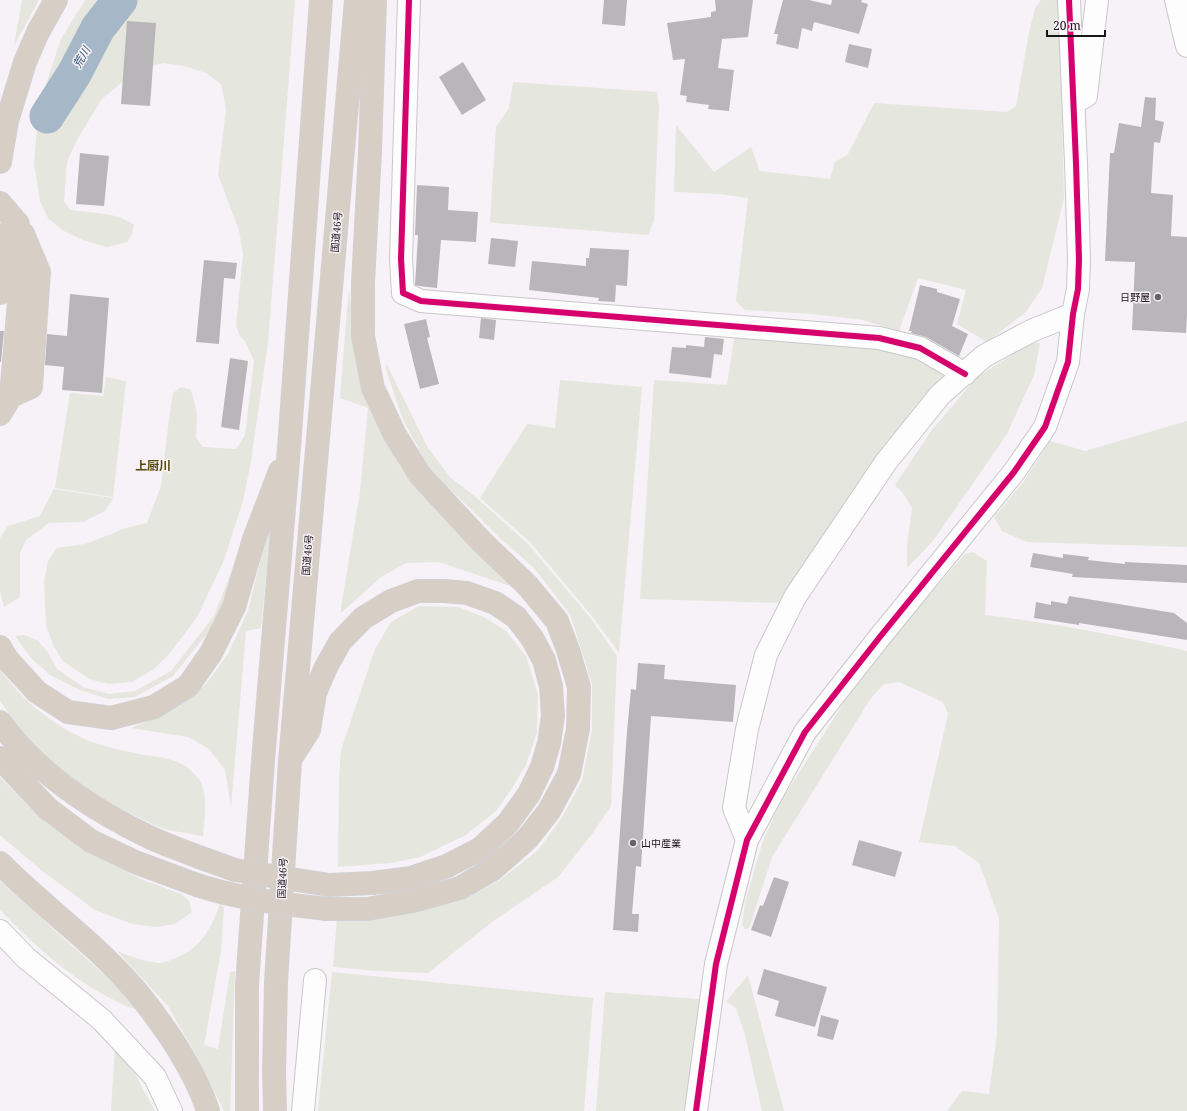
<svg xmlns="http://www.w3.org/2000/svg" width="1187" height="1111" viewBox="0 0 1187 1111" font-family="'Noto Serif','Noto Sans JP',serif">
  <rect width="100%" height="100%" fill="#f7f2f7"/>
  <path fill="#e5e6dd" d="M 22,0 L 39,0 L 14,46 Z
    M 85,0 L 295,0 L 268,343 L 251,461 L 243,501 L 224,560 L 197,617 L 171,652 L 154,669 L 132,682 L 109,684 L 89,679 L 63,661 L 54,647 L 46,626 L 44,581 L 48,561 L 57,548 C 67,546 78,546 88,543 C 108,536 126,526 147,523 L 161,486 L 169,419 L 173,393 L 181,387 L 191,390 L 197,413 L 196,438 L 203,447 L 236,449 L 245,435 L 254,361 L 245,341 L 240,336 L 236,326 L 243,254 L 239,230 L 218,175 L 226,109 L 221,84 L 206,73 L 184,66 L 163,63 L 137,70 L 102,99 L 78,138 L 67,162 L 64,201 L 70,210 C 91,213 117,212 134,225 L 132,234 L 127,242 L 107,247 L 83,240 L 64,231 L 48,218 L 40,201 L 34,163 L 39,105 L 61,39 Z
    M 1041,0 L 1059,0 L 1064,198 L 1042,288 L 1026,312 L 987,342 L 957,324 L 966,290 L 918,278 L 899,331 L 863,320 L 813,314 L 745,310 L 736,301 L 748,198 L 720,194 L 674,192 L 676,125 L 714,172 L 751,147 L 760,171 L 830,179 L 835,162 L 848,154 L 874,103 L 1007,112 L 1016,106 L 1029,32 L 1035,9 Z
    M 513,82 L 657,92 L 659,107 L 654,220 L 648,235 L 494,223 L 490,222 L 496,127 L 509,108 Z
    M 349,290 L 361,387 L 400,467 L 417,487 L 508,580 L 510,586 L 439,562 L 406,563 L 381,577 L 341,613 L 341,608 L 360,492 L 368,408 L 340,398 L 347,310 Z
    M 735,332 L 868,341 L 908,353 L 948,374 L 783,603 L 640,599 L 654,380 L 727,385 Z
    M 1032,342 L 1040,343 L 1034,375 L 1007,434 L 933,541 L 907,568 L 907,546 L 912,508 L 903,493 L 895,485 L 932,430 L 977,377 Z
    M 386,363 L 428,448 L 450,477 L 478,499 L 527,543 L 589,616 L 617,656 L 611,806 L 592,834 L 558,877 L 492,922 L 428,973 L 378,971 L 333,967 L 337,918 L 368,918 L 463,900 L 500,880 L 538,850 L 561,819 L 582,781 L 592,730 L 592,684 L 570,614 L 534,568 L 499,537 L 445,484 L 427,464 L 403,420 L 386,370 Z
    M 106,377 L 126,381 L 113,497 L 55,488 L 70,393 L 103,396 Z
    M 560,380 L 642,387 L 619,653 L 591,615 L 529,541 L 480,498 L 527,424 L 555,428 Z
    M 1187,421 L 1187,547 L 1027,542 L 1002,531 L 994,517 L 1024,481 L 1050,441 L 1085,451 Z
    M 54,489 L 113,498 L 105,511 L 83,522 L 49,523 L 26,540 L 20,553 L 20,597 L 4,607 L 0,591 L 0,538 L 8,526 L 40,516 Z
    M 271,526 L 261,628 L 246,631 L 231,807 L 225,770 L 209,749 L 188,737 L 131,728 L 179,706 L 206,684 L 228,654 L 248,611 L 266,538 Z
    M 239,552 L 225,601 L 215,624 L 173,676 L 135,697 L 108,699 L 80,690 L 50,675 L 30,657 L 15,636 L 24,635 L 37,640 L 47,651 L 57,669 L 83,687 L 109,694 L 135,691 L 171,671 L 214,616 Z
    M 973,552 L 987,561 L 985,615 C 1054,623 1120,636 1187,651 L 1187,1111 L 947,1111 L 962,1091 L 989,1094 L 997,1034 L 999,918 L 979,863 L 955,846 L 919,842 L 948,714 L 943,702 L 899,682 L 884,684 L 871,698 L 772,857 L 750,926 L 746,930 L 742,925 L 745,902 L 763,841 L 782,799 L 847,698 L 913,614 L 965,554 Z
    M 419,606 L 458,607 L 484,617 L 506,631 L 526,656 L 538,695 L 537,732 L 526,765 L 512,788 L 496,811 L 466,835 L 420,857 L 391,863 L 338,867 L 339,778 L 341,750 L 375,649 L 391,622 Z
    M 0,669 C 21,701 59,730 95,743 C 107,747 121,750 134,753 C 157,758 181,756 197,777 C 210,793 204,817 203,836 L 168,830 L 154,825 L 120,808 L 82,786 L 46,758 L 25,736 L 0,701 Z
    M 0,777 L 38,816 L 88,852 L 143,880 L 181,894 L 189,901 L 192,912 L 175,924 L 156,927 L 132,924 L 95,910 L 41,870 L 0,835 Z
    M 0,881 L 110,980 L 139,1010 C 128,1008 120,1003 110,998 C 69,977 33,944 0,910 Z
    M 220,903 L 224,907 L 221,951 L 204,1045 L 218,1049 L 230,972 L 235,971 L 230,1111 L 224,1111 L 199,1060 L 168,1006 L 117,951 C 130,956 143,961 158,963 C 163,963 168,961 173,959 C 199,951 212,928 220,903 Z
    M 332,972 L 593,998 L 584,1111 L 318,1111 Z
    M 748,975 L 784,1111 L 762,1111 L 745,1035 L 736,1008 L 726,1002 Z
    M 605,992 L 699,999 L 687,1111 L 596,1111 Z
    M 115,1048 L 135,1074 L 155,1111 L 111,1111 Z"/>
  <g fill="none" stroke-linecap="round" stroke-linejoin="round">
    <path stroke="#a6b7c7" stroke-width="35" d="M 47,116 L 74,74 L 98,28 L 120,0"/>
  </g>
  <path fill="#b9b6b9" d="M 604,0 L 627,0 L 625,26 L 602,24 Z
    M 715,0 L 753,0 L 748,37 L 722,39 L 718,68 L 734,70 L 729,111 L 708,109 L 709,105 L 686,102 L 687,96 L 680,95 L 685,59 L 673,60 L 667,23 L 711,17 L 711,12 L 716,11 Z
    M 783,0 L 809,0 L 831,5 L 832,0 L 862,0 L 861,2 L 868,4 L 859,34 L 814,22 L 812,31 L 802,28 L 798,49 L 776,44 L 778,34 L 774,34 Z
    M 127,21 L 156,23 L 150,106 L 121,104 Z
    M 849,44 L 872,49 L 868,68 L 845,62 Z
    M 463,62 L 486,100 L 462,115 L 439,77 Z
    M 1145,97 L 1156,98 L 1155,120 L 1164,122 L 1160,143 L 1154,142 L 1151,193 L 1173,195 L 1171,236 L 1187,237 L 1187,314 L 1186,333 L 1132,330 L 1135,262 L 1105,261 L 1110,153 L 1114,153 L 1119,123 L 1141,127 Z
    M 80,153 L 109,156 L 104,206 L 76,204 Z
    M 417,185 L 449,187 L 448,210 L 478,212 L 476,242 L 441,240 L 437,288 L 419,286 L 415,285 L 418,235 L 415,235 Z
    M 491,238 L 518,241 L 515,267 L 488,264 Z
    M 590,248 L 629,250 L 627,286 L 616,285 L 615,302 L 598,301 L 599,298 L 529,290 L 532,261 L 586,266 L 586,258 L 589,258 Z
    M 204,260 L 237,263 L 235,279 L 224,278 L 219,344 L 196,342 Z
    M 920,285 L 937,289 L 937,292 L 960,299 L 952,326 L 968,334 L 959,356 L 926,337 L 911,333 L 912,331 L 909,331 Z
    M 70,294 L 109,298 L 102,393 L 62,390 L 64,367 L 45,365 L 47,334 L 67,336 Z
    M 481,318 L 496,320 L 494,340 L 479,338 Z
    M 426,319 L 430,337 L 427,338 L 439,384 L 420,389 L 404,324 Z
    M 0,331 L 4,331 L 1,362 L 0,362 Z
    M 705,337 L 724,339 L 722,355 L 714,354 L 711,378 L 669,373 L 672,347 L 686,348 L 686,345 L 704,347 Z
    M 230,358 L 248,361 L 239,430 L 221,427 Z
    M 1033,553 L 1063,558 L 1063,554 L 1089,557 L 1088,560 L 1125,564 L 1125,562 L 1187,565 L 1187,583 L 1072,577 L 1073,574 L 1030,567 Z
    M 1069,596 L 1174,613 L 1187,623 L 1187,640 L 1079,623 L 1079,625 L 1034,618 L 1036,602 L 1051,605 L 1051,601 L 1067,604 Z
    M 638,663 L 665,665 L 664,679 L 736,685 L 733,722 L 651,716 L 641,867 L 636,866 L 632,914 L 639,914 L 638,932 L 613,930 L 627,732 L 631,689 L 636,690 Z
    M 859,840 L 902,852 L 895,877 L 852,865 Z
    M 774,877 L 789,882 L 771,937 L 751,930 L 760,905 L 763,906 Z
    M 764,969 L 827,987 L 815,1027 L 775,1016 L 779,1001 L 757,994 Z
    M 821,1015 L 839,1020 L 833,1040 L 817,1036 Z"/>
  <g fill="none" stroke-linecap="round" stroke-linejoin="round">
    <defs>
      <path id="minor" d="M 409,0 L 401,259 L 403,293 L 421,301 L 879,338 L 920,348 L 965,374
        M 1176,0 L 1187,46
        M 1075,102 L 1086,96 L 1097,0
        M 747,840 L 734,808 L 747,729 L 766,655 L 795,597 L 886,462 L 940,395 L 984,356 L 1031,331 L 1073,314
        M 0,931 L 26,958 L 102,1020 L 155,1077 L 171,1111
        M 303,1111 L 315,980
        M 696,1111 L 716,964 L 747,840 L 805,732 L 879,638 L 1014,472 L 1045,427 L 1068,362 L 1073,314 L 1078,289 L 1079,259 L 1076,163 L 1069,0"/>
      <path id="highway" d="M 0,162 L 7,121 L 25,62 L 38,32 L 56,0
        M 0,203 L 18,224 L 20,290 L 11,396 L 0,414
        M 0,235 L 5,259 L 0,293
        M 11,396 L 31,387 L 39,272 L 23,234
        M 0,647 L 7,659 L 37,692 L 68,712 L 111,718 L 154,707 L 188,686 L 211,653 L 234,607 L 254,539 L 280,471
        M 0,722 C 36,773 90,808 145,835 C 163,844 181,850 199,857
        M 0,758 L 47,808 L 91,841 L 135,862 L 197,885
        M 291,758 L 309,730 L 315,693 L 326,667 L 340,642 L 363,618 L 391,601 L 418,591 L 444,591 L 467,593 L 495,603 L 516,617 L 532,638 L 544,660 L 551,686 L 553,716 L 549,743 L 542,767 L 529,794 L 508,823 L 480,849 L 447,866 L 411,878 L 373,883 L 329,885
        M 0,863 C 41,905 90,939 129,983 C 145,1000 158,1019 171,1038 C 186,1061 200,1085 208,1111
        M 327,909 L 367,909 L 413,901 L 460,888 L 493,869 L 527,839 L 549,811 L 569,774 L 578,729 L 579,687 L 568,650 L 557,621 L 527,585 L 481,541 L 420,475 L 395,435 L 373,388 L 363,336 L 363,283 L 370,151 L 375,0
        M 247,1111 L 247,985 L 263,761 L 289,448 L 321,0
        M 275,1111 L 274,1072 L 276,982 L 290,761 L 356,0"/>
    </defs>
    <use href="#minor" stroke="#cac7ca" stroke-width="24"/>
    <use href="#highway" stroke="#d2d0d2" stroke-width="24"/>
    <use href="#minor" stroke="#fefdfe" stroke-width="22"/>
    <use href="#highway" stroke="#d7cfc6" stroke-width="22"/>
    <defs>
      <path id="highway-bridge" d="M 199,857 L 235,870 L 329,885
        M 197,885 C 240,899 283,904 327,909"/>
    </defs>
    <use href="#highway-bridge" stroke="#d2d0d2" stroke-width="24" stroke-linecap="butt"/>
    <use href="#highway-bridge" stroke="#d7cfc6" stroke-width="22"/>
    <defs>
      <path id="cycleway" d="M 409,0 L 401,259 L 403,293 L 421,301 L 879,338 L 920,348 L 965,374
        M 696,1111 L 716,964 L 747,840 L 805,732 L 879,638 L 1014,472 L 1045,427 L 1068,362 L 1073,314 L 1078,289 L 1079,259 L 1076,163 L 1069,0"/>
    </defs>
    <use href="#cycleway" stroke="#f9f0f8" stroke-width="8"/>
    <use href="#cycleway" stroke="#d6006c" stroke-width="6"/>
  </g>
  <g fill="#676467" stroke="#f9f0f8" stroke-width="1.5">
    <circle cx="1158" cy="297" r="4"/>
    <circle cx="633" cy="843" r="4"/>
  </g>
  <g text-anchor="middle" dominant-baseline="central" stroke-width="3" stroke-linejoin="round" paint-order="stroke">
    <g font-size="10" fill="#1a171a" stroke="#f9f0f8">
      <text transform="translate(336 232) rotate(-85)">国道46号</text>
      <text transform="translate(307 555) rotate(-85)">国道46号</text>
      <text transform="translate(282 878) rotate(-87)">国道46号</text>
    </g>
    <g font-size="10" fill="#1a171a" stroke="#f9f0f8" text-anchor="end">
      <text x="1150" y="297">日野屋</text>
      <text x="641" y="843" text-anchor="start">山中産業</text>
    </g>
    <g font-size="11" font-style="italic" fill="#204f6d" stroke="#f9f0f8">
      <text transform="translate(81 57) rotate(-60)">荒川</text>
    </g>
    <g font-size="12" font-weight="bold" fill="#544a09" stroke="#f9f0f8">
      <text x="153" y="465">上厨川</text>
    </g>
  </g>
  <path d="M1047 30v6h58v-6" fill="none" stroke="#1a171a" stroke-width="2"/>
  <text x="1053" y="30" font-size="12" fill="#1a171a" stroke="#f9f0f8" stroke-width="3" paint-order="stroke">20 m</text>
</svg>
